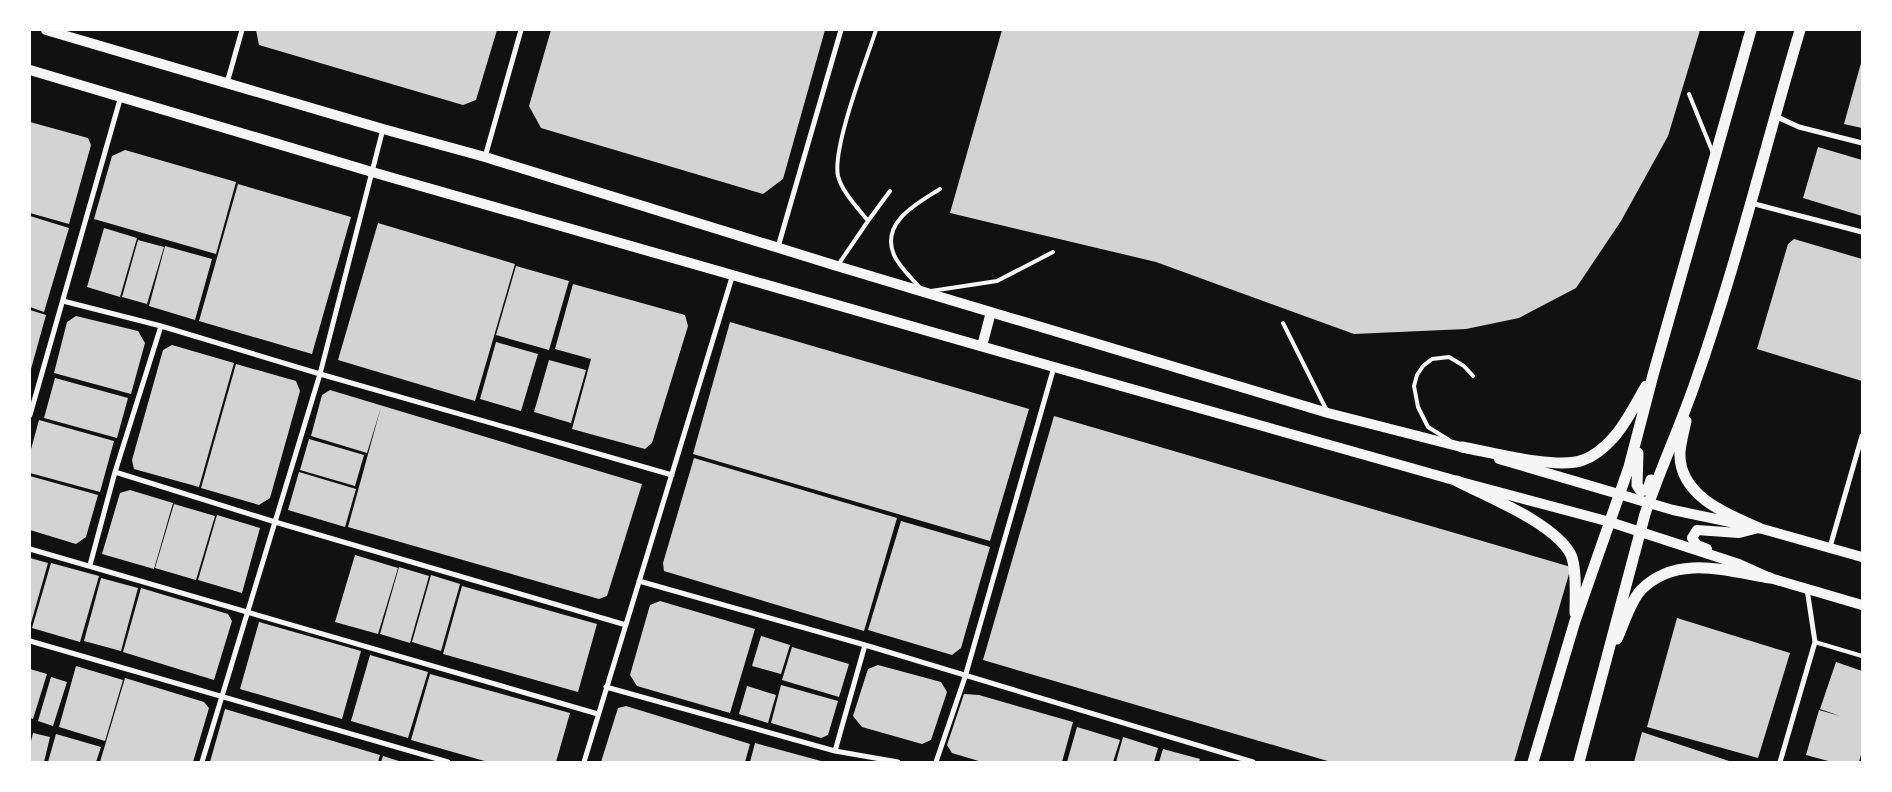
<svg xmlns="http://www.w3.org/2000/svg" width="1892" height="792" viewBox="0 0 1892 792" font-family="Literata,serif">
  <rect width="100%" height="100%" fill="#111"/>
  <path fill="#d3d3d3" d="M 256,30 L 497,30 L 476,100 L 463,105 L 259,45 Z
    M 551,30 L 825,30 L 783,179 L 763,194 L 541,128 L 529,106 Z
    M 1002,30 L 1700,30 L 1668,136 L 1621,221 L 1576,288 L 1519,318 L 1466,329 L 1354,334 L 1156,262 L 950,213 Z
    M 1861,63 L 1862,63 L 1862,128 L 1844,124 Z
    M 30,122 L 88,138 L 91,145 L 69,224 L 30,213 Z
    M 1818,147 L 1862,160 L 1862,216 L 1803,198 Z
    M 125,150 L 236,182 L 216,254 L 94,219 L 112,156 Z
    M 238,184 L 351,217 L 312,354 L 199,321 Z
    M 30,216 L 69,228 L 44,312 L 30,307 Z
    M 378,223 L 515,264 L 475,401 L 338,360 Z
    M 104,228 L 137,238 L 120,297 L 87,287 Z
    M 1794,239 L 1862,259 L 1862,381 L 1757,349 L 1788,244 Z
    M 138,240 L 164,247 L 147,304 L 122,297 Z
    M 165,246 L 212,259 L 195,320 L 149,306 Z
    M 516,266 L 569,281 L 549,350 L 496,335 Z
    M 573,284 L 685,315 L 688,326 L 652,443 L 645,449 L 572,429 L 591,359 L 555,349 Z
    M 30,310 L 46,315 L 31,369 L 30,369 Z
    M 76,316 L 138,331 L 145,343 L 131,394 L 54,373 L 67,322 Z
    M 730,322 L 1029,409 L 990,541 L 693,454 Z
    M 496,342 L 538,354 L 521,411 L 480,399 Z
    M 172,345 L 234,363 L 199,487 L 134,469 L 132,460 L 163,350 Z
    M 549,360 L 586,370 L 571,423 L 534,412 Z
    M 236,364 L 296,381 L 300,391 L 270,498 L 259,505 L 201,488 Z
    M 55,378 L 128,398 L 117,438 L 44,418 Z
    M 330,390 L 642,484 L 607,596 L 599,599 L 348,527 L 381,407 L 367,453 L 311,436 L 322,395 Z
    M 1054,416 L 1571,567 L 1514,762 L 1331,762 L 983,660 Z
    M 39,420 L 114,441 L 100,492 L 30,473 L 30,453 Z
    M 309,439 L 364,455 L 355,486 L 300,470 Z
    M 694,458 L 897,518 L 864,631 L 664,571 L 663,563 Z
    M 299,472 L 356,489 L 345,527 L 288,510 Z
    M 30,476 L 98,495 L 86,537 L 76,544 L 30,530 Z
    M 130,490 L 173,503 L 154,569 L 102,554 L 120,493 Z
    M 174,504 L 215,516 L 196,580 L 155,568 Z
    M 217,515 L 260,528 L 242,593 L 198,580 Z
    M 901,521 L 990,547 L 961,648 L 952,655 L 868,630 Z
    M 355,555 L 398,568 L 378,634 L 335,622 Z
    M 30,558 L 48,563 L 31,623 L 30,623 Z
    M 51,563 L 99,576 L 80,642 L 32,628 Z
    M 399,567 L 429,576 L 410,643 L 380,634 Z
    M 431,575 L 460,584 L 441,651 L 412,642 Z
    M 101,578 L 138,588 L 121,651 L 84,641 Z
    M 462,586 L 597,624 L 578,692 L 443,654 Z
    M 141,588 L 228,614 L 232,621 L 214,680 L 123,652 Z
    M 660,601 L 755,629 L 730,713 L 637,686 L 630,675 L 650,605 Z
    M 1677,618 L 1790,653 L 1758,758 L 1647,727 Z
    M 259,622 L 361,651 L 342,719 L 240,689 Z
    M 761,636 L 790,645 L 781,674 L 752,666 Z
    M 792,647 L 849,664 L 839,697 L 782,680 Z
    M 370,655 L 428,672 L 408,738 L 351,721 Z
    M 1836,662 L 1862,671 L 1862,751 L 1859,762 L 1832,762 L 1806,755 L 1819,710 L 1840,716 L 1820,709 Z
    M 878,665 L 941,682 L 947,692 L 931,740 L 922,744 L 862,727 L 853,716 L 868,669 Z
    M 76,666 L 123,680 L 105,741 L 59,727 Z
    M 30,669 L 47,674 L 33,719 L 30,718 Z
    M 430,674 L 570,713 L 556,762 L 488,762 L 411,740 Z
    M 51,677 L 67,682 L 53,726 L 38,721 Z
    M 125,678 L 204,702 L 209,708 L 193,762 L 100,762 Z
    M 781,685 L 838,701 L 828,735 L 821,738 L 771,723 Z
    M 747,686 L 776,695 L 768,723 L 739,714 Z
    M 964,694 L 979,695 L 1073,722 L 1062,762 L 982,762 L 952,753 L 947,745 Z
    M 626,706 L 750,744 L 745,762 L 601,762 L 618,708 Z
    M 225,709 L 380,755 L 378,762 L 210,762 Z
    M 1077,727 L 1120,740 L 1113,762 L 1067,762 Z
    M 1642,732 L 1732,762 L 1634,762 Z
    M 33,733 L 50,737 L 44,762 L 30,762 L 30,745 Z
    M 56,734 L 101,747 L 96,762 L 48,762 Z
    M 1123,737 L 1158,748 L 1154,762 L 1116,762 Z
    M 755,743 L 821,761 L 821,762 L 750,762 Z
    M 1163,749 L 1200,759 L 1199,762 L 1159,762 Z
    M 383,756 L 402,762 L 381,762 Z"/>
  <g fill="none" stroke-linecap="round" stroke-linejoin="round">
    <path stroke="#f5f5f5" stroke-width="4" d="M 1689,94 L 1713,153
      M 868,221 L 890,191
      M 838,265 L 868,221 C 858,208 842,192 838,176 C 832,148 866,61 876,30
      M 921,289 C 913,279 899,267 894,255 C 880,222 918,203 940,189
      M 931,291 L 997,281 L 1053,252
      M 1283,323 L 1327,411
      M 1449,440 L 1428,427 L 1418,407 L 1414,386 L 1417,375 L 1423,366 L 1432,359 L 1449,357 L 1464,366 L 1473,376
      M 1815,642 L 1862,656"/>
    <path stroke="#f5f5f5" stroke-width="5" d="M 227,83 L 242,30
      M 1775,116 L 1799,127 L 1862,143
      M 485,157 L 521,30
      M 1751,203 L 1862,232
      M 778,247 L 841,30
      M 63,301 L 161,326 L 320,374 L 672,475
      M 30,415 L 121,96
      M 115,472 L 275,522 L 626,625
      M 1830,547 L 1862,436
      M 30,549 L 598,714
      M 90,565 L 115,472 L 161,326
      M 639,581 L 865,645 L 1253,762
      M 30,641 L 448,762
      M 606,687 L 835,751 L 898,762
      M 835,751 L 865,645
      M 202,762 L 320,374 L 383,129
      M 584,762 L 733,274
      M 936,762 L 965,677 L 1054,367
      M 1780,762 L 1815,642 L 1807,589"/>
    <path stroke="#f5f5f5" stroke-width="10" d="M 46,30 L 383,129 L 485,157 L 837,266 L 1328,413 L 1469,449
      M 30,70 L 372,172 L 1054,367 L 1457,481 L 1610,522 L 1739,564 L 1770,578 L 1862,605
      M 982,346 L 991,312
      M 1499,459 L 1673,510 L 1759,528 L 1862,557
      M 1707,549 L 1697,545 L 1692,538 L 1697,530 L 1739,533 L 1755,529"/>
    <path stroke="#f5f5f5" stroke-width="11" d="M 1686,421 C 1684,431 1681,441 1680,452 C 1678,495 1726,514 1759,528
      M 1462,447 C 1490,452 1557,470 1583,460 C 1595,456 1606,446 1614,437 C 1627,422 1636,403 1646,386
      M 1638,453 L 1637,485 L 1641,491 L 1648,489 L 1651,480
      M 1457,481 C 1488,497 1556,524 1571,555 C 1577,569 1575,597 1575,613
      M 1617,639 C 1624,624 1630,602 1641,590 C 1676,554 1727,571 1770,578
      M 1533,762 L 1575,621 L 1629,467 L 1653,375 L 1751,30
      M 1579,762 L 1645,514 C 1660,469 1680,427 1695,383 C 1736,267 1765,147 1800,30"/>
  </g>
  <rect width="1892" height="792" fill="none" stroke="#ffffff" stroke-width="62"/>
</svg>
